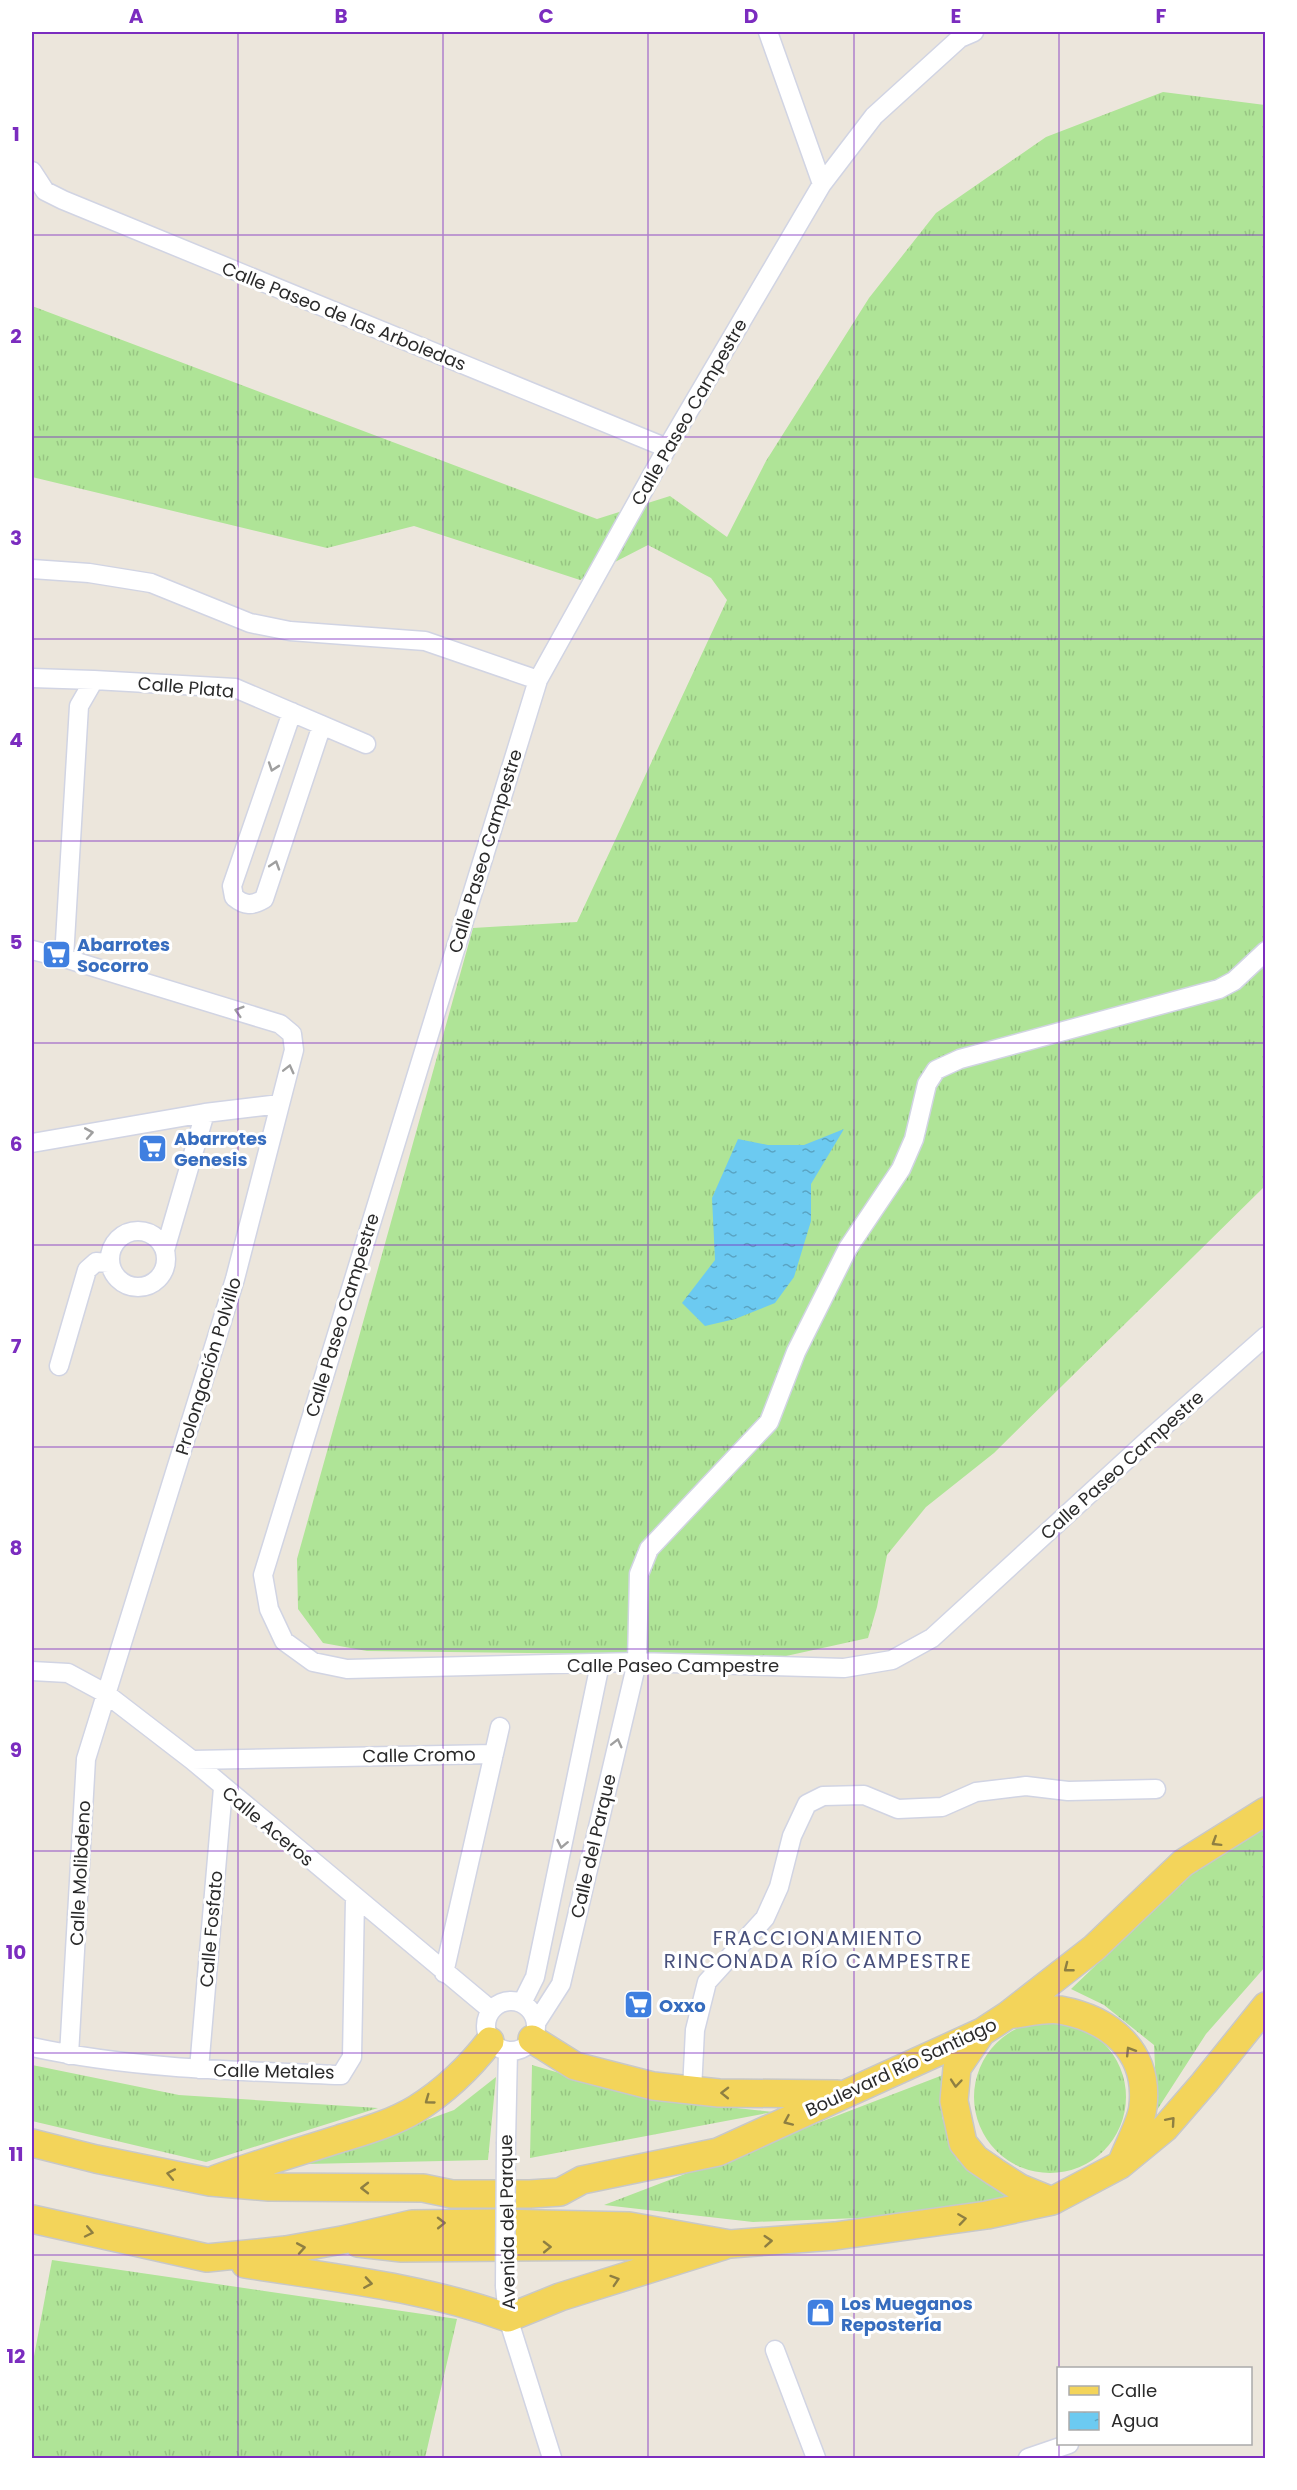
<svg xmlns="http://www.w3.org/2000/svg" width="1297" height="2490" viewBox="0 0 1297 2490" font-family="Poppins,sans-serif">
  <defs>
    <pattern id="grass-tufts" width="24" height="20" patternUnits="userSpaceOnUse" patternTransform="scale(1.5)"><rect width="24" height="20" fill="#afe497"/><path d="M3 7l-1-3M5 7V3M7 7l1-3M15 17l-1-3M17 17v-4M19 17l1-3" fill="none" stroke="#97c482"/></pattern>
    <pattern id="water-ripples" width="26" height="14" patternUnits="userSpaceOnUse" patternTransform="scale(1.5)"><rect width="26" height="14" fill="#6ccaf1"/><path d="M2 4q2-2 4 0t4 0M15 11q2-2 4 0t4 0" fill="none" stroke="#59a4c3"/></pattern>
  </defs>
  <rect width="100%" height="100%" fill="#ece6dc"/>
  <path fill="url(#grass-tufts)" d="M 1163,92 L 1265,105 L 1265,1186 L 994,1453 L 926,1507 L 887,1555 L 877,1607 L 868,1638 L 786,1656 L 367,1651 L 323,1643 L 298,1609 L 297,1559 L 473,928 L 577,922 L 727,600 L 711,578 L 648,545 L 580,580 L 414,526 L 327,548 L 32,477 L 32,306 L 597,519 L 670,496 L 727,537 L 766,461 L 869,298 L 936,213 L 1046,137 Z
    M 1265,1828 L 1265,1967 L 1206,2034 L 1157,2110 L 1154,2045 L 1104,2005 L 1071,1989 L 1209,1857 Z
    M974 2097a76 76 0 1 1 152 0a76 76 0 1 1-152 0Z
    M 32,2065 L 179,2095 L 378,2108 L 206,2162 L 32,2121 Z
    M 532,2065 L 645,2098 L 773,2112 L 530,2158 Z
    M 943,2075 L 942,2117 L 957,2160 L 1009,2199 L 884,2217 L 753,2222 L 604,2205 Z
    M 496,2077 L 488,2160 L 306,2164 L 454,2110 Z
    M 52,2260 L 457,2319 L 425,2458 L 32,2458 L 32,2367 Z"/>
  <path fill="url(#water-ripples)" d="M 844,1129 L 811,1184 L 811,1221 L 794,1277 L 775,1303 L 735,1319 L 705,1326 L 682,1303 L 715,1260 L 712,1198 L 738,1139 L 768,1145 L 804,1145 Z"/>
  <g fill="none" stroke-linecap="round" stroke-linejoin="round">
    <defs>
      <path id="street" d="M 768,32 L 822,184
        M 974,32 L 960,38 L 874,116 L 822,184 L 667,448 L 538,680 L 263,1575 L 269,1609 L 284,1641 L 313,1662 L 347,1669 L 637,1662 L 844,1668 L 892,1660 L 932,1638 L 1147,1441 L 1266,1336
        M 32,171 L 45,191 L 63,200 L 667,448
        M 32,569 L 89,573 L 151,583 L 250,623 L 290,631 L 425,641 L 538,680
        M 32,678 L 94,680 L 235,688 L 366,744
        M 292,712 L 232,886 L 234,897 C 245,906 252,906 264,899 L 322,725
        M 32,950 L 64,958 L 280,1024 L 292,1034 L 294,1050 L 235,1279 L 86,1759 L 69,2055
        M 64,958 L 79,706 L 94,680
        M 32,1143 L 205,1113 L 280,1104
        M110 1259a28 28 0 1 1 56 0a28 28 0 1 1-56 0Z
        M 165,1250 L 205,1113
        M 59,1366 L 87,1270 L 96,1262 L 109,1263
        M 32,1671 L 68,1673 L 105,1693 L 192,1760 L 491,2010
        M 192,1760 L 494,1754
        M 444,1973 L 500,1727
        M486 2026a25 25 0 1 1 50 0a25 25 0 1 1-50 0Z
        M 522,2003 L 535,1977 L 600,1664
        M 536,2023 L 561,1984 L 637,1662 L 639,1574 L 649,1549 L 769,1422 L 796,1352 L 848,1248 L 901,1169 L 914,1139 L 927,1084 L 936,1070 L 960,1059 L 1219,989 L 1234,981 L 1266,951
        M 32,2047 C 133,2069 238,2071 341,2075 L 352,2057 L 355,1899
        M 199,2069 L 223,1788
        M 692,2090 L 695,2030 L 707,1982 L 765,1918 L 779,1887 L 792,1836 L 807,1804 L 823,1796 L 864,1795 L 898,1809 L 942,1807 L 976,1792 L 1026,1786 L 1068,1791 L 1156,1789
        M 506,2142 L 508,2051
        M 505,2286 L 508,2318 L 552,2458
        M 775,2350 L 816,2458
        M 1028,2458 L 1069,2444"/>
      <path id="primary" d="M 1009,2015 C 1025,2013 1045,2008 1060,2010 C 1110,2019 1149,2051 1143,2106 C 1142,2121 1128,2146 1122,2162
        M 981,2033 L 957,2068 L 954,2101 L 963,2143 L 976,2159 L 995,2172 L 1020,2188 L 1052,2201
        M 532,2039 L 575,2066 L 653,2086 L 719,2093 L 837,2094
        M 32,2143 L 96,2159 L 210,2182 L 269,2187 L 423,2188 L 452,2194 L 530,2194 L 560,2192 L 582,2180 L 718,2152 L 982,2032 L 1008,2015 L 1094,1948 L 1183,1863 L 1266,1811
        M 216,2179 C 257,2164 298,2152 339,2139 C 365,2131 393,2123 416,2109 C 445,2091 469,2068 490,2041
        M 32,2219 L 207,2258 L 286,2250 L 342,2240 L 412,2224 L 495,2223 L 629,2226 L 730,2244 L 835,2236 L 987,2215 L 1052,2201 L 1120,2165 L 1165,2128 L 1204,2083 L 1266,2006
        M 358,2243 L 402,2248 L 632,2246 L 667,2242
        M 245,2264 C 334,2278 423,2287 508,2318 L 560,2297 L 723,2246"/>
    </defs>
    <use href="#street" stroke="#d1d4e3" stroke-width="21"/>
    <use href="#primary" stroke="#c8c8c8" stroke-width="30"/>
    <use href="#street" stroke="#fff" stroke-width="18"/>
    <use href="#primary" stroke="#f3d45a" stroke-width="27"/>
    <defs>
      <path id="street-bridge" d="M 505,2286 L 506,2142"/>
    </defs>
    <use href="#street-bridge" stroke="#d1d4e3" stroke-width="21" stroke-linecap="butt"/>
    <use href="#street-bridge" stroke="#fff" stroke-width="18"/>
  </g>
  <defs><path id="oneway-chevron" d="M-2-3.5L2.5 0L-2 3.5" fill="none" stroke-width="1.6" stroke-linecap="round" stroke-linejoin="round" transform="scale(1.5)"/></defs>
  <g stroke="#9f9f9f">
    <use href="#oneway-chevron" transform="translate(273 767) rotate(109)"/>
    <use href="#oneway-chevron" transform="translate(275 865) rotate(-72)"/>
    <use href="#oneway-chevron" transform="translate(239 1011) rotate(-163)"/>
    <use href="#oneway-chevron" transform="translate(289 1069) rotate(-76)"/>
    <use href="#oneway-chevron" transform="translate(89 1133) rotate(-10)"/>
    <use href="#oneway-chevron" transform="translate(617 1743) rotate(-76)"/>
    <use href="#oneway-chevron" transform="translate(562 1844) rotate(102)"/>
  </g>
  <g stroke="#8e7f42">
    <use href="#oneway-chevron" transform="translate(1216 1842) rotate(148)"/>
    <use href="#oneway-chevron" transform="translate(1068 1968) rotate(142)"/>
    <use href="#oneway-chevron" transform="translate(1130 2051) rotate(-122)"/>
    <use href="#oneway-chevron" transform="translate(956 2083) rotate(95)"/>
    <use href="#oneway-chevron" transform="translate(725 2093) rotate(-179)"/>
    <use href="#oneway-chevron" transform="translate(429 2100) rotate(144)"/>
    <use href="#oneway-chevron" transform="translate(788 2121) rotate(156)"/>
    <use href="#oneway-chevron" transform="translate(1171 2121) rotate(-49)"/>
    <use href="#oneway-chevron" transform="translate(171 2174) rotate(-169)"/>
    <use href="#oneway-chevron" transform="translate(365 2188) rotate(180)"/>
    <use href="#oneway-chevron" transform="translate(962 2219) rotate(-8)"/>
    <use href="#oneway-chevron" transform="translate(441 2223) rotate(-1)"/>
    <use href="#oneway-chevron" transform="translate(89 2232) rotate(12)"/>
    <use href="#oneway-chevron" transform="translate(768 2241) rotate(-4)"/>
    <use href="#oneway-chevron" transform="translate(547 2247) rotate(-1)"/>
    <use href="#oneway-chevron" transform="translate(301 2248) rotate(-10)"/>
    <use href="#oneway-chevron" transform="translate(615 2280) rotate(-18)"/>
    <use href="#oneway-chevron" transform="translate(368 2283) rotate(9)"/>
  </g>
  <path fill="none" stroke="#7b2cbf" stroke-width="1.5" stroke-opacity="0.55" d="M 238,32 L 238,2458M 443,32 L 443,2458M 648,32 L 648,2458M 854,32 L 854,2458M 1059,32 L 1059,2368M 32,235 L 1266,235M 32,437 L 1266,437M 32,639 L 1266,639M 32,841 L 1266,841M 32,1043 L 1266,1043M 32,1245 L 1266,1245M 32,1447 L 1266,1447M 32,1649 L 1266,1649M 32,1851 L 1266,1851M 32,2053 L 1266,2053M 32,2255 L 1266,2255M 1059,2444 L 1059,2458"/>
  <defs>
    <symbol id="supermarket-square" viewBox="-11 -11 22 22"><rect x="-9" y="-9" width="18" height="18" rx="4" fill="#3f7fe0" stroke="#fff"/><path d="M-6-5.5h2.5l.6 2H6L4.5 2H-2.5L-4.4-4H-6ZM-1.5 3.2a1.3 1.3 0 1 0 .1 0ZM3 3.2a1.3 1.3 0 1 0 .1 0Z" fill="#fff"/></symbol>
    <symbol id="shop-square" viewBox="-11 -11 22 22"><rect x="-9" y="-9" width="18" height="18" rx="4" fill="#3f7fe0" stroke="#fff"/><path d="M-5-2.5h2.3a2.7 3.5 0 0 1 5.4 0H5L5.5 6h-11ZM-1.5-2.5h3a1.5 2.3 0 0 0-3 0Z" fill="#fff"/></symbol>
  </defs>
  <g fill-rule="evenodd">
    <use href="#supermarket-square" x="40" y="938" width="33" height="33"/>
    <use href="#supermarket-square" x="136" y="1132" width="33" height="33"/>
    <use href="#supermarket-square" x="622" y="1988" width="33" height="33"/>
    <use href="#shop-square" x="804" y="2296" width="33" height="33"/>
  </g>
  <g text-anchor="middle" dominant-baseline="central" stroke-width="6" stroke-linejoin="round" paint-order="stroke">
    <g font-size="18" fill="#2a2a2a" stroke="#fff">
      <text transform="translate(344 316) rotate(22)">Calle Paseo de las Arboledas</text>
      <text transform="translate(689 412) rotate(-60)">Calle Paseo Campestre</text>
      <text transform="translate(186 687) rotate(5)">Calle Plata</text>
      <text transform="translate(485 851) rotate(-73)">Calle Paseo Campestre</text>
      <text transform="translate(342 1315) rotate(-73)">Calle Paseo Campestre</text>
      <text transform="translate(208 1366) rotate(-73)">Prolongación Polvillo</text>
      <text transform="translate(1122 1465) rotate(-42)">Calle Paseo Campestre</text>
      <text x="673" y="1665">Calle Paseo Campestre</text>
      <text transform="translate(419 1755) rotate(-1)">Calle Cromo</text>
      <text transform="translate(268 1826) rotate(40)">Calle Aceros</text>
      <text transform="translate(593 1846) rotate(-77)">Calle del Parque</text>
      <text transform="translate(80 1873) rotate(-87)">Calle Molibdeno</text>
      <text transform="translate(211 1929) rotate(-85)">Calle Fosfato</text>
      <text transform="translate(901 2067) rotate(-25)">Boulevard Río Santiago</text>
      <text transform="translate(274 2071) rotate(1)">Calle Metales</text>
      <text transform="translate(507 2222) rotate(-91)">Avenida del Parque</text>
    </g>
    <g font-size="18" font-weight="bold" fill="#366cbe" stroke="#fff" text-anchor="start">
      <text x="77" y="944">Abarrotes<tspan x="77" dy="21">Socorro</tspan></text>
      <text x="174" y="1138">Abarrotes<tspan x="174" dy="21">Genesis</tspan></text>
      <text x="659" y="2005">Oxxo</text>
      <text x="841" y="2303">Los Mueganos<tspan x="841" dy="21">Repostería</tspan></text>
    </g>
    <g font-size="20" letter-spacing="1.5" fill="#49517c" stroke="#fff">
      <text x="818" y="1938">FRACCIONAMIENTO<tspan x="818" dy="23">RINCONADA RÍO CAMPESTRE</tspan></text>
    </g>
  </g>
  <rect width="1297" height="2490" fill="none" stroke="#ffffff" stroke-width="66"/>
  <rect x="1057" y="2367" width="195" height="78" fill="#ffffff" stroke="#aaaaaa" stroke-width="1.5"/>
  <rect x="1069" y="2386" width="30" height="9" fill="#f3d45a" stroke="#aaaaaa" stroke-width="1.5"/>
  <text x="1111" y="2397" font-size="18" fill="#2a2a2a">Calle</text>
  <rect x="1069" y="2412" width="30" height="18" fill="url(#water-ripples)" stroke="#aaaaaa" stroke-width="1.5"/>
  <text x="1111" y="2427" font-size="18" fill="#2a2a2a">Agua</text>
  <rect x="33" y="33" width="1231" height="2424" fill="none" stroke="#7b2cbf" stroke-width="2"/>
  <g font-size="20" text-anchor="middle" font-weight="bold" fill="#7b2cbf">
    <text x="136" y="23">A</text>
    <text x="341" y="23">B</text>
    <text x="546" y="23">C</text>
    <text x="751" y="23">D</text>
    <text x="956" y="23">E</text>
    <text x="1161" y="23">F</text>
    <text x="16" y="141">1</text>
    <text x="16" y="343">2</text>
    <text x="16" y="545">3</text>
    <text x="16" y="747">4</text>
    <text x="16" y="949">5</text>
    <text x="16" y="1151">6</text>
    <text x="16" y="1353">7</text>
    <text x="16" y="1555">8</text>
    <text x="16" y="1757">9</text>
    <text x="16" y="1959">10</text>
    <text x="16" y="2161">11</text>
    <text x="16" y="2363">12</text>
  </g>
</svg>
